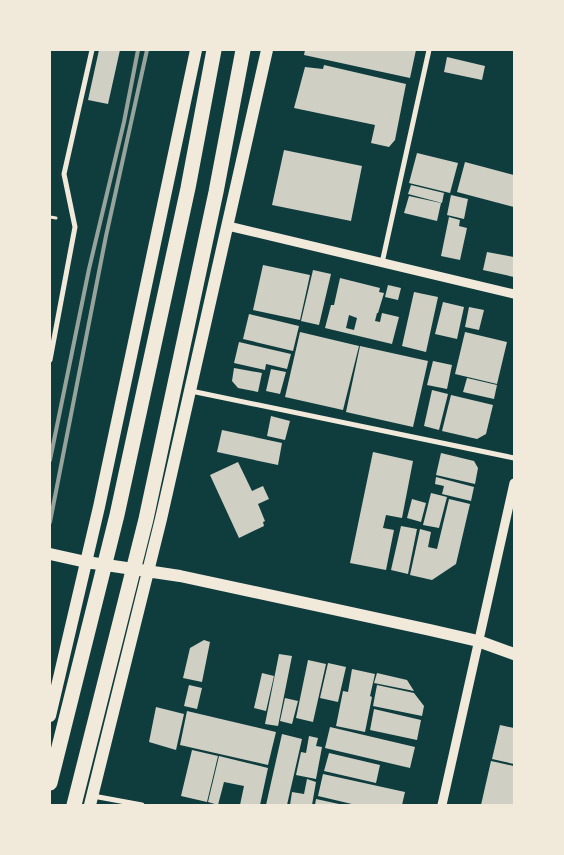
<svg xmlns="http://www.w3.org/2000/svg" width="564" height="855" viewBox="0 0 564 855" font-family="'PT Sans',sans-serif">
  <rect width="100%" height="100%" fill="#0f3d3e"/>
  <path fill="#cfcfc3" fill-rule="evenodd" d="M 99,50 L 120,50 L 108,104 L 88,100 Z
    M 305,50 L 416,50 L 410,78 L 304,55 Z
    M 447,57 L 485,66 L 482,80 L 444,72 Z
    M 324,65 L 406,84 L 395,140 L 389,147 L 371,143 L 375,125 L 294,108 L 305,67 L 323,69 Z
    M 284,150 L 362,166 L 351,221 L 272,205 Z
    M 417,153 L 458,163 L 450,193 L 409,183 Z
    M 465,162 L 514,175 L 514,207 L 457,192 Z
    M 411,185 L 444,193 L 442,203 L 408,194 Z
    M 451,195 L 468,199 L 464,219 L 447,215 Z
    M 409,196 L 441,203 L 437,221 L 404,213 Z
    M 449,217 L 460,220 L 459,226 L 467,228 L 460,260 L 441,256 Z
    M 487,252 L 514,257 L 514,277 L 483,270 Z
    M 263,265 L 310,275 L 300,320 L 253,310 Z
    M 313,270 L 331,274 L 319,325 L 301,321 Z
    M 340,278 L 380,288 L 379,292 L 384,293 L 378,313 L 377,313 L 375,321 L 380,322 L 382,313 L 399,317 L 392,344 L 325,328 L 331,305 L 334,305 ZM 349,315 L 357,318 L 354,330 L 346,328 Z
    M 388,285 L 401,288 L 398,300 L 385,297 Z
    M 414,292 L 438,297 L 426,352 L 402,346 Z
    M 443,302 L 464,307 L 457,339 L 435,334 Z
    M 469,307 L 484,310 L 479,330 L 465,327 Z
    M 249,314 L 299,326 L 293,351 L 243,339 Z
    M 300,332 L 359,346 L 343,410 L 285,397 Z
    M 465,332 L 507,342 L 497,384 L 455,374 Z
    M 239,342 L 291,354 L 287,369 L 266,364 L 265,370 L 234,363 Z
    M 360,346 L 428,361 L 413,427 L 346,412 Z
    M 433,361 L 452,365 L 447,389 L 427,385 Z
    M 234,368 L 262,373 L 258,392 L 238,388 L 232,381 Z
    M 271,369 L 286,372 L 280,394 L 266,391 Z
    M 467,378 L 497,385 L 494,399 L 463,392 Z
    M 432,390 L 448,394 L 439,430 L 424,426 Z
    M 451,395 L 493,405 L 486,434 L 477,439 L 442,431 Z
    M 271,416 L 290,421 L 285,440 L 267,436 Z
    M 222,430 L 282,443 L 278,465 L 217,452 Z
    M 373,452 L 413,461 L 402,518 L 386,515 L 383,528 L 394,530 L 386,570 L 350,563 Z
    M 441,453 L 474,461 L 478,468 L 475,484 L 436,475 Z
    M 238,462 L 252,491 L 263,486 L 269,499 L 258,504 L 265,521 L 263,522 L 264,526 L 239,538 L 210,475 Z
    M 436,477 L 474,487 L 471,501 L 442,494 L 444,486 L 435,484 Z
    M 431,493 L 447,497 L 439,528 L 423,525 Z
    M 412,499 L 426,503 L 421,522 L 407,518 Z
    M 449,499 L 470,504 L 456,564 L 432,580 L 410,575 L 420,529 L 431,532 L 428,547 L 437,549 Z
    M 401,526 L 417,529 L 408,574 L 391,570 Z
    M 204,640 L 210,642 L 202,682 L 183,678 L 190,648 Z
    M 279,654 L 292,656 L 278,726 L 265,724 Z
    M 308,660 L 326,664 L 313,722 L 296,718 Z
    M 328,663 L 346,667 L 338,702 L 320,698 Z
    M 352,669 L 375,674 L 370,696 L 372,697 L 365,732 L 336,726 L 343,691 L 348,692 Z
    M 262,673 L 274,676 L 266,711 L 254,708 Z
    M 377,673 L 407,680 L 414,691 L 374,683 Z
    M 189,685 L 202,688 L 197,709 L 184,706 Z
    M 377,685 L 414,693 L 424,706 L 422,716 L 373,706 Z
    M 285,698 L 298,701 L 292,724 L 280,721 Z
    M 156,707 L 184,714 L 176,750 L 149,742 Z
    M 374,709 L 421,720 L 417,740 L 370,730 Z
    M 187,711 L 276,732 L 268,765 L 180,745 Z
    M 500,725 L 514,728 L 514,764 L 492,759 Z
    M 330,727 L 415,747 L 410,768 L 325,748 Z
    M 282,734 L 302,739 L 287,805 L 266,805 Z
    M 309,736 L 318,738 L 316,746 L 322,747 L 316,779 L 296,775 L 301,752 L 306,753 Z
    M 192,750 L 218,756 L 207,802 L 181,796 Z
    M 329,753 L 380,765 L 376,783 L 324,771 Z
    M 219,756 L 268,768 L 260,805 L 240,805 L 244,786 L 224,782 L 218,805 L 208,802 Z
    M 491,761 L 514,766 L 514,805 L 481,805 Z
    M 323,774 L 405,792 L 402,805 L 356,805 L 318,796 Z
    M 307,779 L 316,782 L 312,805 L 290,805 L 292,792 L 304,794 Z
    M 316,799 L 339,804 L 339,805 L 315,805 Z"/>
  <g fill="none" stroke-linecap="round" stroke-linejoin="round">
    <path stroke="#f1e9da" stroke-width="3" d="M 50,217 L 56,218"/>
    <path stroke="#f1e9da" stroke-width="5" d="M 382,263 L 429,50
      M 50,360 L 75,227 L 64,174 L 92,50
      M 191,391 L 514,458
      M 93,796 L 142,805"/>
    <path stroke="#f1e9da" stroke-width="9" d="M 228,226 L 514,294
      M 442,805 L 514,483"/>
    <path stroke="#f1e9da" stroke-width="12" d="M 50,554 L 86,562 L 180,576 L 430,630 L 478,641 L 514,654
      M 50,716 L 99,507 L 196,50
      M 90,805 L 161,519 L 267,50"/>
    <path stroke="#f1e9da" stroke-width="15" d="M 50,783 L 117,515 L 188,188 L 214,50
      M 74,805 L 146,519 L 216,192 L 243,50"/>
    <path stroke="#97a49c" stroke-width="4" d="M 50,460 L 89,269 L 124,122 L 138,50
      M 50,522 L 106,236 L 147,50"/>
  </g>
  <rect width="564" height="855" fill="none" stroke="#f1e9da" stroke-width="102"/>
</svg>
